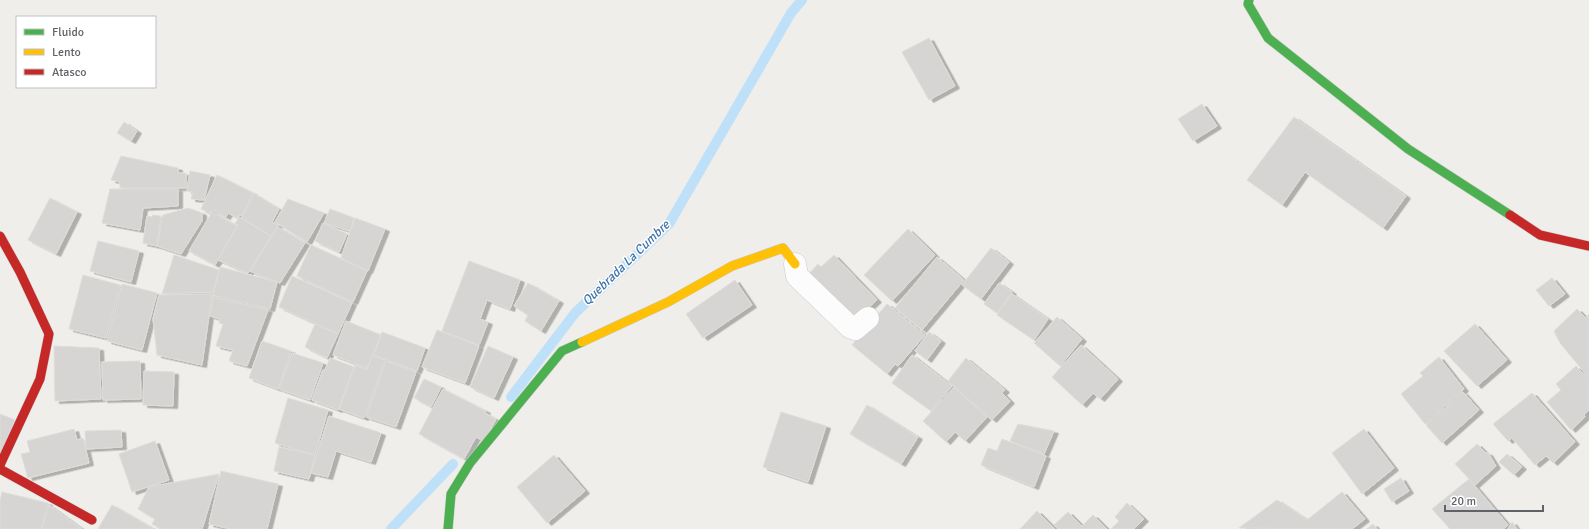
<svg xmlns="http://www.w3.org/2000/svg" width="1589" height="529" viewBox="0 0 1589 529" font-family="Signika,sans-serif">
  <defs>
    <filter id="shadow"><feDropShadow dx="4.5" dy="2.5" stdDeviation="0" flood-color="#0004"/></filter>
  </defs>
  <rect width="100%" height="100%" fill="#efeeea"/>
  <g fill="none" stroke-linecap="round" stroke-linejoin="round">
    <path stroke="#bfe0f9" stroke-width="10" d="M 511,397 L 575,313 L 669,224 L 791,13 L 802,0
      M 391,529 L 453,464"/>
  </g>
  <path fill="#d6d5d3" stroke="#deddd9" filter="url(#shadow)" d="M 929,38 L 955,86 L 929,100 L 902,52 Z
    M 1202,104 L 1217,126 L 1193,141 L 1178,119 Z
    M 1294,117 L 1406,196 L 1383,228 L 1305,172 L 1282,205 L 1247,180 Z
    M 124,122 L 137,131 L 131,141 L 117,133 Z
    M 121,156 L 178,168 L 178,173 L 186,173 L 186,188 L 120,188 L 120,182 L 111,180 Z
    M 190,171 L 210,175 L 204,200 L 191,199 L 193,192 L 187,191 Z
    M 217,175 L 253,193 L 242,216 L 239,215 L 238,218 L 228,213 L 226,217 L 212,210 L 210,213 L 201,209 Z
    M 110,189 L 178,189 L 178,206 L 143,208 L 140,230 L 102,223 Z
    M 254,194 L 279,209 L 272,222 L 278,225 L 271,236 L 242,218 Z
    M 50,198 L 77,212 L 56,254 L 28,240 Z
    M 288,199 L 324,213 L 307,242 L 275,222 Z
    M 188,208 L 202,213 L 202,221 L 181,254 L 157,246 L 163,215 Z
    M 330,209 L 354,218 L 350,231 L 324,223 Z
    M 212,212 L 237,226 L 215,265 L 189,251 Z
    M 153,215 L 161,216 L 157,246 L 143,243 L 147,216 L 152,217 Z
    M 239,217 L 271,236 L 248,273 L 218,260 L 238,225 L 235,224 Z
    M 355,218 L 385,229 L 368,271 L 341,258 Z
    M 323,223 L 347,234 L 339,252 L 315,241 Z
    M 278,227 L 305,243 L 280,283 L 250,271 Z
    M 908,229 L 935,255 L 892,301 L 864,275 Z
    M 98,241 L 139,251 L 131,282 L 90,271 Z
    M 311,245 L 367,271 L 353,302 L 297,276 Z
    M 991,248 L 1009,262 L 981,299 L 962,285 Z
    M 174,255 L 219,270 L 213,292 L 162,294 Z
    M 834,255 L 877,300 L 850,325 L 805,278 L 818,264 L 821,267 Z
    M 937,257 L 964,280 L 922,330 L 895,308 Z
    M 469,261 L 520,280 L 510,309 L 487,300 L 480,319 L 488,322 L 479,345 L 442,331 Z
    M 220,267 L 277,282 L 270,309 L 213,295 Z
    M 83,275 L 120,285 L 106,338 L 69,329 Z
    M 292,276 L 352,303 L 338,334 L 279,307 Z
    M 1552,278 L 1565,294 L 1549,306 L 1536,290 Z
    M 735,280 L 752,305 L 703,338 L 686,314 Z
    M 528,283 L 559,301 L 541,331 L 525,321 L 528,315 L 514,306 Z
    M 999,283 L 1012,292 L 997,313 L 984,304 Z
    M 122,284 L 157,293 L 142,350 L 107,341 Z
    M 212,294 L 202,365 L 157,355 L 153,319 L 159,295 Z
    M 1012,294 L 1048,319 L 1034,340 L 997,315 Z
    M 213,297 L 268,310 L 247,366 L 229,361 L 233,350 L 216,346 L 223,324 L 219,323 L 220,319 L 210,316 Z
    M 887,304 L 925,335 L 898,366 L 895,364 L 887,374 L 852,345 Z
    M 1577,309 L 1586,318 L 1589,314 L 1589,378 L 1560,343 L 1554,331 Z
    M 1057,317 L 1082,339 L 1060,366 L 1034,343 Z
    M 346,321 L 381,335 L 367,368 L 333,355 Z
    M 315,324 L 338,334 L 327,358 L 305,347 Z
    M 1475,324 L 1507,360 L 1477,386 L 1444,351 Z
    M 437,330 L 479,346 L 465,383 L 422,367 Z
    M 382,332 L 425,348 L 417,371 L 374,355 Z
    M 929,332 L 941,341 L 927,360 L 915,351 Z
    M 262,341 L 291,351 L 278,389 L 249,378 Z
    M 1081,345 L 1118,379 L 1100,399 L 1093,393 L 1082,405 L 1052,377 Z
    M 54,346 L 99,348 L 101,399 L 55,401 Z
    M 488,346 L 513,357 L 494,398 L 470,387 Z
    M 292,353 L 323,363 L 310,400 L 279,389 Z
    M 372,355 L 385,360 L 364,418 L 339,409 L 355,365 L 367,370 Z
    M 912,355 L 952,386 L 931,411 L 892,383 Z
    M 1439,357 L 1464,389 L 1425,424 L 1401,394 L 1423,376 L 1420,373 Z
    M 330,358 L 354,367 L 338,410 L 312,400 L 323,370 L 325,370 Z
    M 966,358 L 1005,390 L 1002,393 L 1010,401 L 992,420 L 948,381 Z
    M 140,361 L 141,399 L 103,400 L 102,362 Z
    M 386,361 L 416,372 L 396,427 L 366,417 Z
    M 1576,366 L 1589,380 L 1589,410 L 1584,415 L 1585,417 L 1571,430 L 1547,402 L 1561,390 L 1556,384 Z
    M 144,371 L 174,372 L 173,406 L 143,405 Z
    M 424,379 L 441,387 L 431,407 L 414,398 Z
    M 954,387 L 987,417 L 965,441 L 955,432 L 946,442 L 923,421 Z
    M 443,389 L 486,411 L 485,413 L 496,419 L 484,441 L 476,437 L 464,459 L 419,434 Z
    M 1463,392 L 1479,410 L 1442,443 L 1426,425 Z
    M 1532,393 L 1575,442 L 1553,463 L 1546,456 L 1535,465 L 1512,438 L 1508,441 L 1493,424 Z
    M 288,398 L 328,410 L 315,455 L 275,443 Z
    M 867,405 L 918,437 L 901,464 L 850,434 Z
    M 781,412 L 826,426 L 808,482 L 763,467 Z
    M 0,414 L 15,420 L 0,455 Z
    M 329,416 L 381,433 L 371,462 L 336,451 L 328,477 L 311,473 Z
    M 1018,424 L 1054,431 L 1044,454 L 1010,441 Z
    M 74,429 L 77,440 L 83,438 L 89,463 L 28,478 L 21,454 L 30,452 L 27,441 Z
    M 1364,429 L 1394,468 L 1362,494 L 1332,453 Z
    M 121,430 L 122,447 L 86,449 L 85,431 Z
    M 1002,439 L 1046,456 L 1034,487 L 981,465 L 988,448 L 997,451 Z
    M 155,441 L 169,480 L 132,492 L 119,454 Z
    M 1477,444 L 1486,453 L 1488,453 L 1496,466 L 1475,485 L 1455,464 Z
    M 279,447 L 315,455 L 309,479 L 274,471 Z
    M 1507,454 L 1522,467 L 1514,475 L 1499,462 Z
    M 554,455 L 585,491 L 547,523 L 517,487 Z
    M 221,471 L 278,484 L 267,529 L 231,529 L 209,524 Z
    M 219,474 L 202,529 L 161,529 L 152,524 L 155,519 L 138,509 L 149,487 Z
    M 1401,478 L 1409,491 L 1392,502 L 1384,489 Z
    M 1469,479 L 1508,525 L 1504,529 L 1450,529 L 1432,509 Z
    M 2,492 L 48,503 L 41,529 L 0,529 L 0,501 Z
    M 1342,492 L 1365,519 L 1352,529 L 1239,528 L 1277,500 L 1307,520 Z
    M 1127,503 L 1144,519 L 1134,529 L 1111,529 L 1119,521 L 1115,517 Z
    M 49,505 L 82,529 L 42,529 Z
    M 112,505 L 154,529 L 98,529 Z
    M 1037,511 L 1055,529 L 1020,529 Z
    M 1068,512 L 1082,526 L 1093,515 L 1107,529 L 1058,529 L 1054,525 Z
    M 1512,522 L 1517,529 L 1508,529 Z
    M 1373,524 L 1377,529 L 1367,529 Z"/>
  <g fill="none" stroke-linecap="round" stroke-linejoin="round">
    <defs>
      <path id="street" d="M 795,264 L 797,276 L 850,327 L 855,329 L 868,318"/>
      <path id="fast" d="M 1249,0 L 1248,4 L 1268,38 L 1408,149 L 1510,215
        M 448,529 L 451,494 L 470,463 L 562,351 L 582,342"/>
      <path id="slow" d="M 582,342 L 668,302 L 732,266 L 783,248 L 795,264"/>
      <path id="jam" d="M 1510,215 L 1540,235 L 1589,246
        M 0,236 L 20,272 L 49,334 L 40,379 L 0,465
        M 0,469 L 92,520"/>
    </defs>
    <use href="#street" stroke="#cbcccc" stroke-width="23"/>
    <use href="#fast" stroke="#cacacb" stroke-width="10"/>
    <use href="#slow" stroke="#cacacb" stroke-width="10"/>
    <use href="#jam" stroke="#cacacb" stroke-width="10"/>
    <use href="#street" stroke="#fdfcfc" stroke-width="22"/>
    <use href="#fast" stroke="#4caf50" stroke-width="9"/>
    <use href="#slow" stroke="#ffc107" stroke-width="9"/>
    <use href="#jam" stroke="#c62828" stroke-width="9"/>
  </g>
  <g text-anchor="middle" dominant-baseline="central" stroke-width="3" stroke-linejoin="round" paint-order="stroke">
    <g font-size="13" font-style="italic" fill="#4174aa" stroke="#fff">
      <text transform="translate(626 263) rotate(-44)">Quebrada La Cumbre</text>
    </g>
  </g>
  <rect x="16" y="16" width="140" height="72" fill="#ffffff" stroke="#bfc1c3"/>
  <rect x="24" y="29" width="20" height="6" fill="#4caf50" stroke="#bfc1c3"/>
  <text x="52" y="36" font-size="12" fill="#5f6368">Fluido</text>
  <rect x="24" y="49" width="20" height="6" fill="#ffc107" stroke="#bfc1c3"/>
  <text x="52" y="56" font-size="12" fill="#5f6368">Lento</text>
  <rect x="24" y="69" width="20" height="6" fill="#c62828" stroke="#bfc1c3"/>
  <text x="52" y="76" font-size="12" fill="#5f6368">Atasco</text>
  <path d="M1445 505v6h98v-6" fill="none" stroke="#5f6368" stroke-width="2"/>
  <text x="1451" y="505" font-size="12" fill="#5f6368" stroke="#ffffff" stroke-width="3" paint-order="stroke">20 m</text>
</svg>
